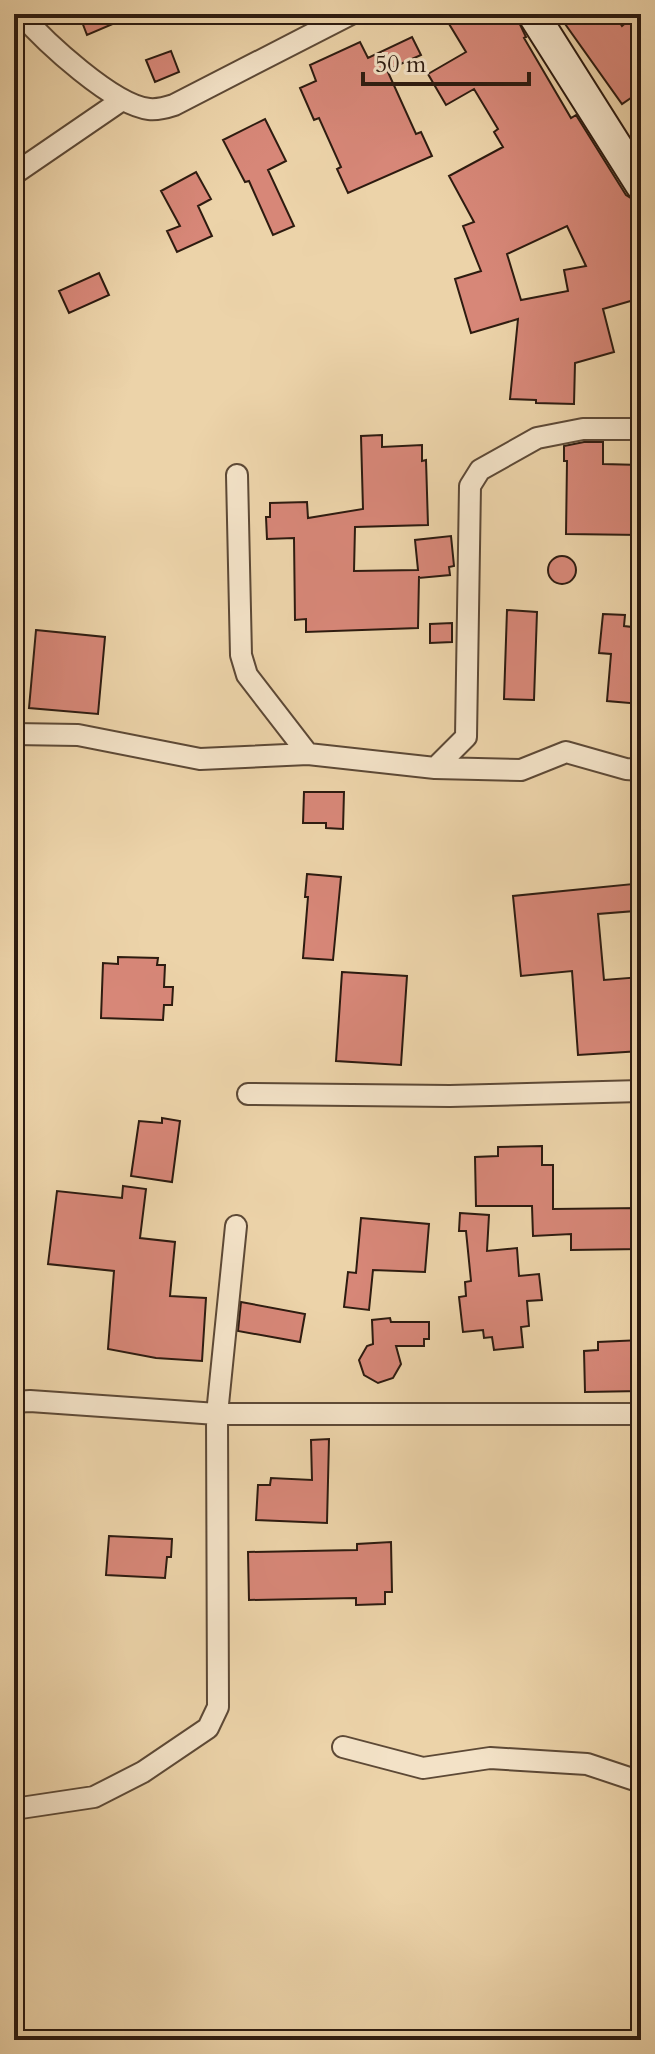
<svg xmlns="http://www.w3.org/2000/svg" width="655" height="2054" viewBox="0 0 655 2054" font-family="Cardo,serif">
  <rect width="100%" height="100%" fill="#ecd3a9"/>
  <filter id="stains"><feTurbulence type="fractalNoise" baseFrequency=".0025" numOctaves="4"/><feColorMatrix values="0 0 0 0 .2 0 0 0 0 .09 0 0 0 0 .02 0 0 0 .5 -.17"/></filter>
  <radialGradient id="worn" r=".72"><stop offset=".6" stop-color="#630" stop-opacity="0"/><stop offset="1" stop-color="#630" stop-opacity=".3"/></radialGradient>
  <path fill="#d78778" stroke="#2d1b10" stroke-width="2" fill-rule="evenodd" d="M 79,14 L 136,14 L 87,35 Z
    M 443,14 L 515,14 L 526,37 L 524,38 L 571,118 L 576,115 L 626,195 L 637,202 L 641,211 L 641,229 L 632,234 L 641,272 L 641,298 L 603,309 L 614,352 L 575,363 L 574,404 L 536,403 L 536,400 L 510,399 L 518,319 L 471,333 L 455,279 L 481,271 L 463,226 L 474,222 L 449,176 L 503,147 L 494,132 L 498,129 L 474,89 L 446,105 L 428,74 L 466,52 ZM 567,226 L 586,266 L 564,270 L 568,291 L 521,300 L 507,254 Z
    M 558,14 L 614,14 L 622,26 L 636,14 L 641,14 L 641,91 L 622,104 Z
    M 412,37 L 421,55 L 387,70 L 416,134 L 421,132 L 432,156 L 348,193 L 337,169 L 341,167 L 319,118 L 314,120 L 300,88 L 316,81 L 310,65 L 360,42 L 368,58 Z
    M 171,51 L 179,72 L 155,82 L 146,60 Z
    M 265,119 L 286,161 L 268,170 L 294,226 L 273,235 L 249,181 L 245,182 L 223,140 Z
    M 196,172 L 211,199 L 198,206 L 212,236 L 177,252 L 167,231 L 180,226 L 161,191 Z
    M 99,273 L 109,295 L 69,313 L 59,291 Z
    M 382,435 L 382,447 L 422,445 L 422,461 L 426,460 L 428,525 L 355,527 L 354,571 L 418,570 L 415,540 L 451,536 L 454,566 L 449,567 L 450,575 L 419,578 L 419,576 L 418,628 L 306,632 L 306,619 L 295,620 L 294,538 L 267,539 L 266,517 L 270,517 L 270,503 L 307,502 L 308,518 L 363,509 L 361,436 Z
    M 584,442 L 603,442 L 603,464 L 641,465 L 641,535 L 566,534 L 567,461 L 564,461 L 564,446 Z
    M548 570a14 14 0 1 1 28 0a14 14 0 1 1-28 0Z
    M 507,610 L 537,612 L 534,700 L 504,699 Z
    M 603,614 L 625,615 L 624,626 L 641,628 L 641,704 L 607,701 L 611,654 L 599,653 Z
    M 452,623 L 452,642 L 430,643 L 430,624 Z
    M 36,630 L 105,637 L 98,714 L 29,708 Z
    M 304,792 L 344,792 L 343,829 L 326,828 L 326,823 L 303,823 Z
    M 307,874 L 341,877 L 333,960 L 303,958 L 308,897 L 305,897 Z
    M 633,884 L 635,911 L 598,914 L 604,980 L 641,977 L 641,1051 L 578,1055 L 572,971 L 521,976 L 513,896 Z
    M 118,957 L 158,958 L 157,965 L 165,965 L 164,987 L 173,987 L 172,1005 L 164,1005 L 163,1020 L 101,1018 L 103,963 L 118,964 Z
    M 342,972 L 407,976 L 401,1065 L 336,1061 Z
    M 162,1118 L 180,1121 L 172,1182 L 131,1176 L 139,1121 L 162,1123 Z
    M 542,1146 L 542,1165 L 553,1165 L 553,1209 L 641,1208 L 641,1249 L 571,1250 L 571,1234 L 533,1236 L 532,1206 L 476,1206 L 475,1157 L 498,1156 L 498,1147 Z
    M 123,1186 L 146,1189 L 140,1238 L 175,1242 L 170,1296 L 206,1298 L 202,1361 L 156,1358 L 108,1349 L 114,1271 L 48,1264 L 57,1191 L 122,1198 Z
    M 460,1213 L 489,1215 L 487,1251 L 517,1248 L 519,1276 L 539,1274 L 542,1300 L 527,1301 L 529,1326 L 521,1327 L 523,1347 L 494,1350 L 492,1337 L 484,1338 L 483,1330 L 463,1332 L 459,1297 L 466,1296 L 465,1282 L 471,1281 L 466,1231 L 459,1231 Z
    M 361,1218 L 429,1224 L 425,1272 L 373,1270 L 369,1310 L 344,1307 L 348,1272 L 356,1273 Z
    M 241,1302 L 305,1314 L 300,1342 L 238,1331 Z
    M 390,1318 L 391,1322 L 429,1322 L 429,1339 L 424,1339 L 424,1346 L 396,1346 L 401,1364 L 393,1378 L 378,1383 L 364,1375 L 359,1360 L 367,1346 L 373,1344 L 372,1320 Z
    M 641,1340 L 641,1391 L 585,1392 L 584,1351 L 598,1350 L 598,1342 Z
    M 329,1439 L 327,1523 L 256,1520 L 258,1485 L 270,1485 L 271,1478 L 312,1480 L 311,1440 Z
    M 109,1536 L 172,1539 L 171,1557 L 167,1557 L 165,1578 L 106,1575 Z
    M 391,1542 L 392,1592 L 385,1592 L 385,1604 L 356,1605 L 356,1598 L 249,1600 L 248,1552 L 357,1550 L 357,1544 Z"/>
  <g fill="none" stroke-linecap="round" stroke-linejoin="round">
    <defs>
      <path id="street" d="M 21,14 C 45,42 113,105 149,109 C 158,110 165,108 174,105 L 351,14
        M 14,174 L 122,100
        M 237,475 L 241,655 L 247,675 L 308,754
        M 14,734 L 78,735 L 200,759 L 308,754 L 435,768 L 521,770 L 566,752 L 626,769 L 641,770
        M 435,768 L 466,737 L 470,486 L 480,470 L 537,438 L 583,429 L 641,429
        M 248,1094 L 450,1096 L 641,1091
        M 14,1402 L 30,1401 L 217,1414 L 641,1414
        M 343,1747 L 423,1768 L 490,1758 L 587,1764 L 641,1782
        M 14,1809 L 94,1797 L 143,1772 L 208,1728 L 218,1707 L 217,1414 L 236,1226"/>
      <path id="secondary" d="M 533,14 L 641,185"/>
    </defs>
    <use href="#street" stroke="#5d4936" stroke-width="24"/>
    <use href="#secondary" stroke="#2d1b10" stroke-width="34"/>
    <use href="#street" stroke="#f3e2c7" stroke-width="20"/>
    <use href="#secondary" stroke="#f3e2c7" stroke-width="30"/>
  </g>
  <rect width="655" height="2054" fill="none" stroke="#ecd3a9" stroke-width="48"/>
  <rect x="16" y="16" width="623" height="2022" fill="none" stroke="#2d1b10" stroke-width="4"/>
  <rect x="24" y="24" width="607" height="2006" fill="none" stroke="#2d1b10" stroke-width="2"/>
  <path d="M363 72v12h166v-12" fill="none" stroke="#2d1b10" stroke-width="4"/>
  <text x="375" y="72" font-size="24" fill="#2d1b10" stroke="#f3e2c7" stroke-width="6" paint-order="stroke">50 m</text>
  <rect width="100%" height="100%" filter="url(#stains)"/>
  <rect width="100%" height="100%" fill="url(#worn)"/>
</svg>
